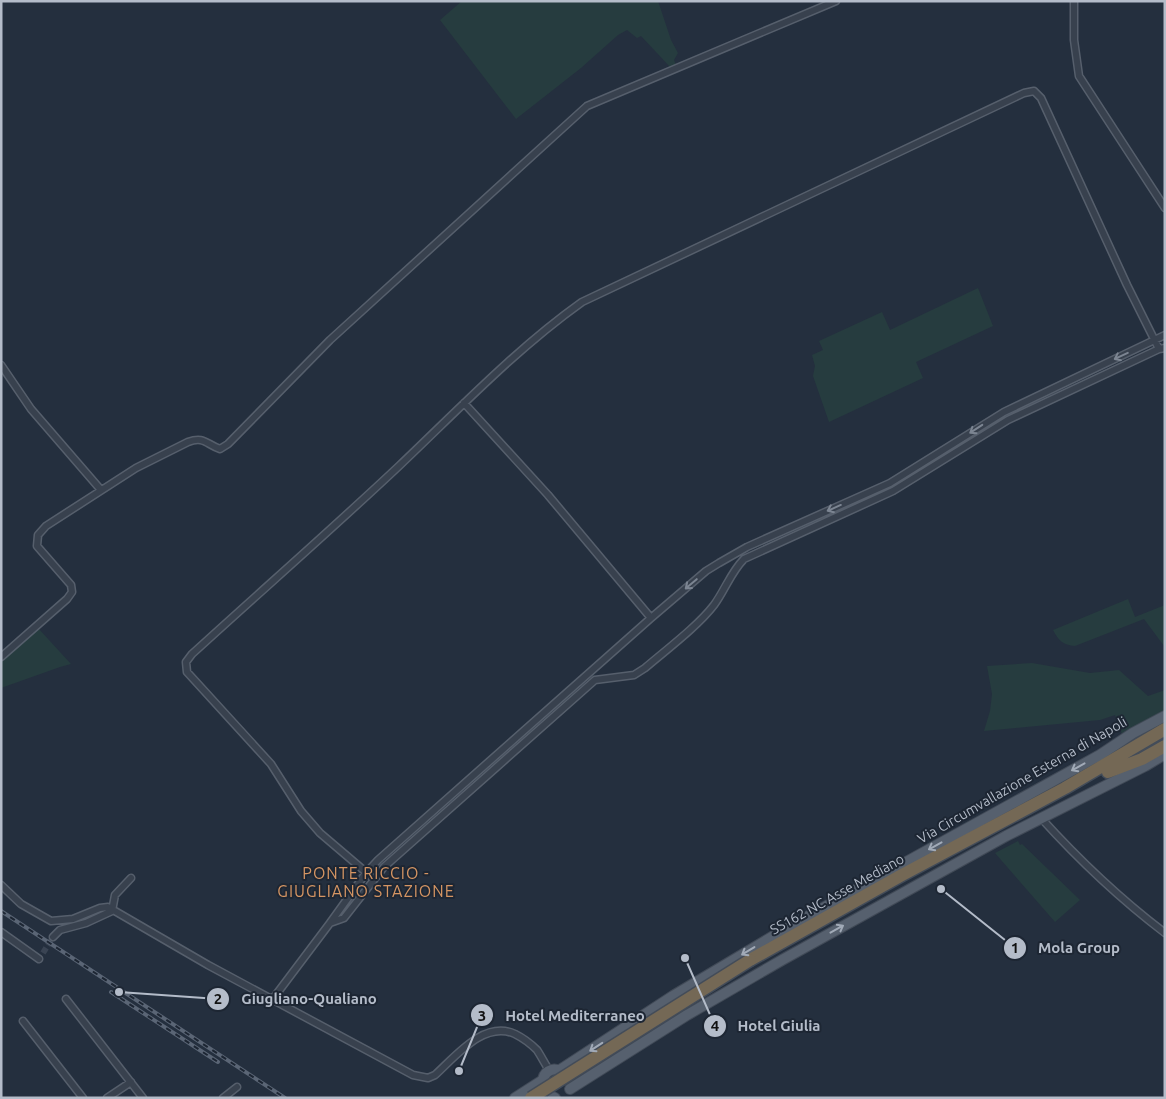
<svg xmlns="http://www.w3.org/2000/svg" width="1166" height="1099" viewBox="0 0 1166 1099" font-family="Ubuntu,sans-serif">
  <rect width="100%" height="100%" fill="#242f3e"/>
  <path fill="#263c3f" d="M 462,1 L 658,1 L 671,40 L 678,53 L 674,60 L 676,65 L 672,69 L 641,36 L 637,38 L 627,30 L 618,35 L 581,68 L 516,119 L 440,20 Z
    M 978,288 L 993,326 L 916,362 L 923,378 L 829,422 L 813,376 L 815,366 L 812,355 L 823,350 L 819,341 L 882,312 L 890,330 Z
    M 1128,599 L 1135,617 L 1165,605 L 1164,646 L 1144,619 L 1075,646 C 1063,645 1058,640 1053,630 Z
    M 38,628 L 71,664 L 60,667 L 1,688 L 1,662 Z
    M 1032,663 L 1090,673 L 1119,670 L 1148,696 L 1165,690 L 1165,712 L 1122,734 L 1115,715 L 1100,720 L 984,731 L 990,711 L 992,694 L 987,666 Z
    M 1018,841 L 1020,845 L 1022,844 L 1080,900 L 1055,922 L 995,853 Z"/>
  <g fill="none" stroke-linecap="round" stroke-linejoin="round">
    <path stroke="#3a4453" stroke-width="6" stroke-dasharray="6 3" stroke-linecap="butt" d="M 43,953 L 53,937"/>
    <defs>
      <path id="street" d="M 1074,1 L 1074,40 L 1079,76 L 1165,208
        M 1165,335 L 1004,412 L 890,483 L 747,547 L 719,563 L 706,571 L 651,618 L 378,860 L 366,873 L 330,923 L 344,918 L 384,867 L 595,680 L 634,675 L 645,668 C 666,650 698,626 714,605 C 725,590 731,572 744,559 L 893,491 L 1008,420 L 1159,349 L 1165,348
        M 1,365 L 31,409 L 101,490
        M 464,403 L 548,495 L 651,618
        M 1,657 L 67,599 L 72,592 L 71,585 L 37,546 L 38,535 L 46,526 L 136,468 L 188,442 C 204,436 206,444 220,449 L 228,444 L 330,340 L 587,106 L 836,1
        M 1041,818 C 1079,860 1119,898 1165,933
        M 374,879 L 320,833 L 301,811 L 271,764 L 187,672 L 186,662 L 192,654 C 261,591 331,530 399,466 C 458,410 516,349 582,302 L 1024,93 L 1034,91 L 1041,98 L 1127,285 L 1159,349
        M 1,885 L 21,904 L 51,921 L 73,919 L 100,908 L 108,907 L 208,965 L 413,1075 L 428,1078 L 435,1075 C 456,1056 484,1020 515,1034 C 523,1038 531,1044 537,1050 C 541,1056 545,1064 549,1070
        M 1,932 L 39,959
        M 53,937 L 60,930 L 86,923 L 112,911 L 115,895 L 131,878
        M 66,999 L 143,1098
        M 272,1000 L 330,923
        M 23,1021 L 83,1098
        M 107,1098 L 131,1082
        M 223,1098 L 237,1087"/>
      <path id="primary" d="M 560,1070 L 673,996 L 787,928 L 1100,755 L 1133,733 L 1165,716
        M 543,1084 C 542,1072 552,1066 562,1072
        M 570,1089 L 687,1015 L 782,960 L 1006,836 L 1145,766 L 1165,754
        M 553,1097 L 555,1098
        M 515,1098 L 543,1080"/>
      <path id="highway" d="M 1108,772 L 1142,759 L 1165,746
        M 750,960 L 902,875 L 1065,788 L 1165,729"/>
    </defs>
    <use href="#street" stroke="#565f6c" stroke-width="9"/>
    <use href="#primary" stroke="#414a57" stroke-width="12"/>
    <use href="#highway" stroke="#434c59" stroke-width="15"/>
    <use href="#street" stroke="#38414e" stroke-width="6"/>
    <use href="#primary" stroke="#56606e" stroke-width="10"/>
    <use href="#highway" stroke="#746855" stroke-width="12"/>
    <defs>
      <path id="rail" d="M 1,911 L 285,1098
        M 111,992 L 218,1062"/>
    </defs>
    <use href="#rail" stroke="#5a6575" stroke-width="4"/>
    <use href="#rail" stroke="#1d2633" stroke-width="2" stroke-dasharray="5.5" stroke-linecap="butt"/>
    <defs>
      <path id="highway-bridge" d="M 531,1098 L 750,960"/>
    </defs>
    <use href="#highway-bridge" stroke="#434c59" stroke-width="15" stroke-linecap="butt"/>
    <use href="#highway-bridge" stroke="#746855" stroke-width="12"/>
  </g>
  <defs><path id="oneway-shaft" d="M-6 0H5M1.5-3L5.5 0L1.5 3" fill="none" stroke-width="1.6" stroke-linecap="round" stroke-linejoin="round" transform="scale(1.25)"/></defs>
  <g stroke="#7c8592">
    <use href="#oneway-shaft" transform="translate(1121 356) rotate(155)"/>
    <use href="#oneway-shaft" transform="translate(976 429) rotate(147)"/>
    <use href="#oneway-shaft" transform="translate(834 508) rotate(156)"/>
    <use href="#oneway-shaft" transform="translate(691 584) rotate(140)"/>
  </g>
  <g stroke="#a1aab7">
    <use href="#oneway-shaft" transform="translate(1078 767) rotate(151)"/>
    <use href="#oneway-shaft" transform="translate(935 846) rotate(151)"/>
    <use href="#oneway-shaft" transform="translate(837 929) rotate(-29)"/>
    <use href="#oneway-shaft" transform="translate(748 951) rotate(149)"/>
    <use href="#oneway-shaft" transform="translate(596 1047) rotate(147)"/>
  </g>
  <g text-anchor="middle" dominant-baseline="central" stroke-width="4" stroke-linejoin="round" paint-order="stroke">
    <g font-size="14" fill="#b4bcc9" stroke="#1d2633">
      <text transform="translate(1022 780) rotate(-30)">Via Circumvallazione Esterna di Napoli</text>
      <text transform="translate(837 894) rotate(-29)">SS162 NC Asse Mediano</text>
    </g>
    <g font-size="16" letter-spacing="1" fill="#d59563" stroke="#1d2633">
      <text x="366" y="873">PONTE RICCIO -<tspan x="366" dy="18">GIUGLIANO STAZIONE</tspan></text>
    </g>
  </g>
  <path fill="none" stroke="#b4bcc9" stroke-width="2" d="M941 889L1015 948M119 992L218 999M459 1071L482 1015M685 958L715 1026"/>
  <g fill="#b4bcc9" stroke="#1d2633" stroke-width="2">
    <circle cx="941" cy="889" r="5"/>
    <circle cx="119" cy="992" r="5"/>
    <circle cx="459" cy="1071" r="5"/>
    <circle cx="685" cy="958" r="5"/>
    <circle cx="1015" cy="948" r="12"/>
    <circle cx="218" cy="999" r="12"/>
    <circle cx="482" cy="1015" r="12"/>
    <circle cx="715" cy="1026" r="12"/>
  </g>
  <g font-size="15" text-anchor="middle" font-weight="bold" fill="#111">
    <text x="1015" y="953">1</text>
    <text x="218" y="1004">2</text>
    <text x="482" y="1021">3</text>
    <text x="715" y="1031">4</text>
  </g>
  <g font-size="15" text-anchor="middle" font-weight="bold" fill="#b4bcc9" stroke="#1d2633" stroke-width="4" stroke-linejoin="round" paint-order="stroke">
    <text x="1079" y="953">Mola Group</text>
    <text x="309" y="1004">Giugliano-Qualiano</text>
    <text x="575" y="1021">Hotel Mediterraneo</text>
    <text x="779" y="1031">Hotel Giulia</text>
  </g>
  <rect width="1166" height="1099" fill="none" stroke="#b4bcc9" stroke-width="5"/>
</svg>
